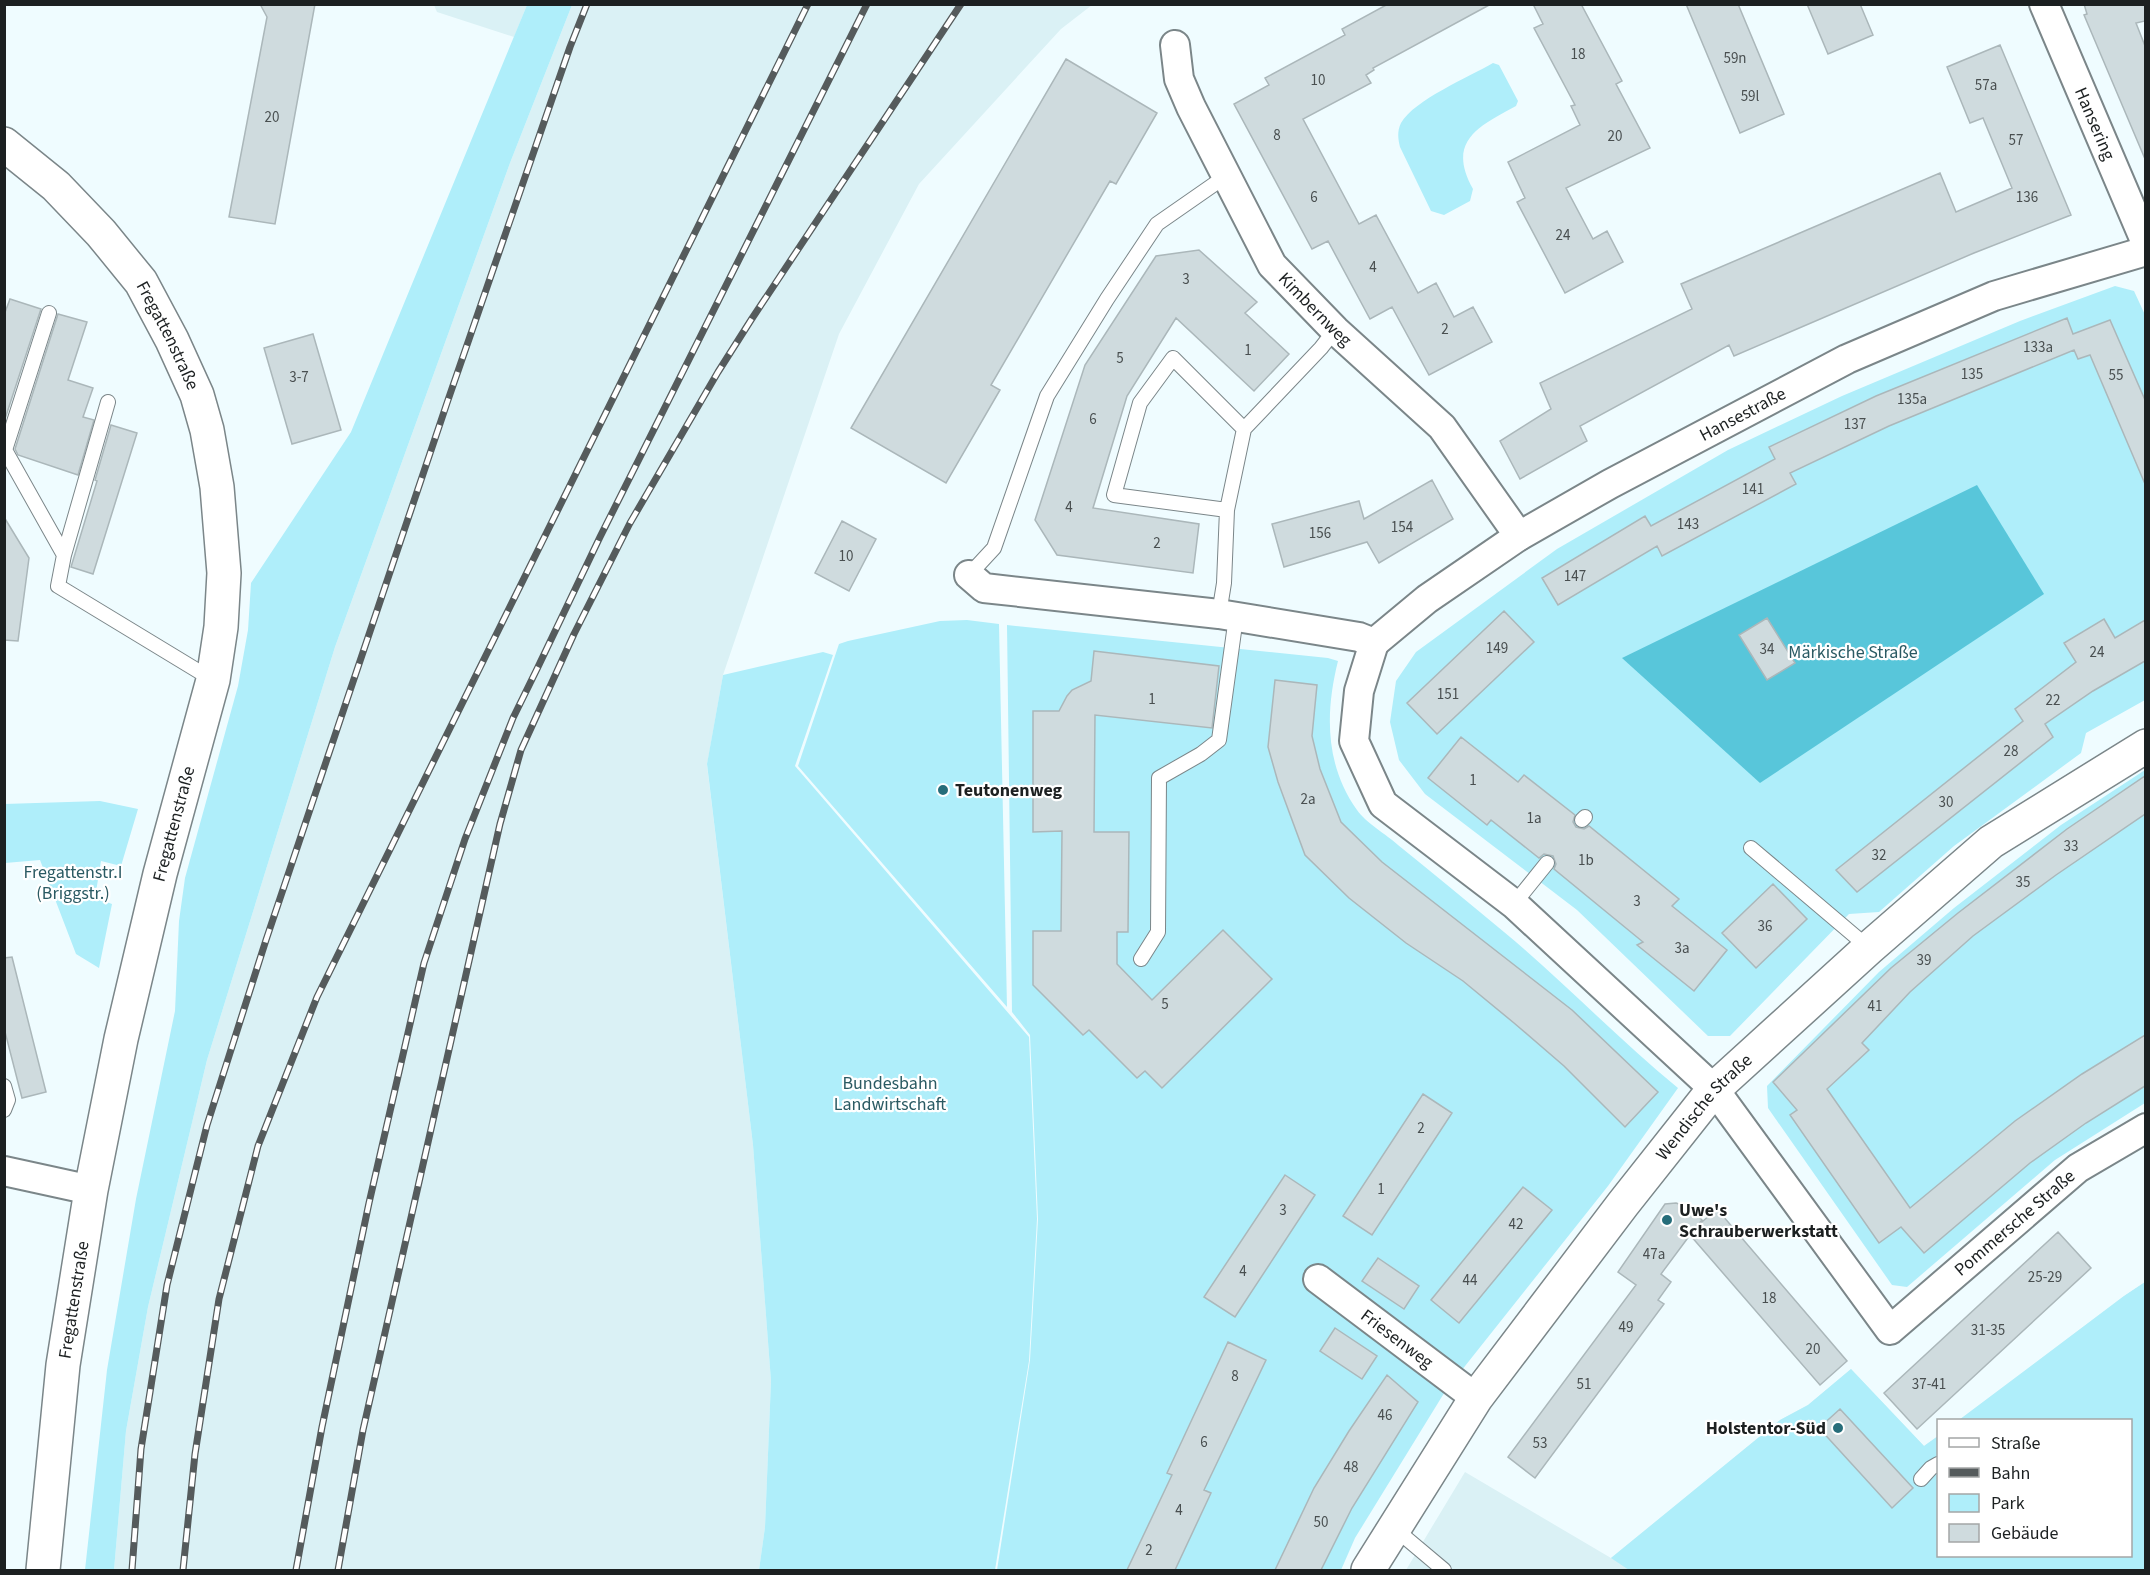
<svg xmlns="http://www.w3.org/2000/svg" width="2150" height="1575" viewBox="0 0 2150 1575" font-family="'Source Sans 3',sans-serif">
  <rect width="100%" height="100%" fill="#effcff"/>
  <path fill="#daf1f5" d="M 434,5 L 527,5 L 514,37 L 437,12 Z
    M 572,5 L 1092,5 L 1061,29 L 919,184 L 839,334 L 723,675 L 707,765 L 753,1145 L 771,1381 L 765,1527 L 759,1570 L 114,1570 L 126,1431 L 148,1307 L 207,1060 L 335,647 L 510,163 Z
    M 2145,1282 L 2145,1570 L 1406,1570 L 1465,1472 L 1611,1558 L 1780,1420 L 1808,1405 L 1851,1369 L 1924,1446 L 1938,1436 L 1938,1556 L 2130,1556 L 2130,1420 L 1959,1420 L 2124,1296 Z"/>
  <path fill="#afeefa" d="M 527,5 L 572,5 L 510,163 L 335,647 L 207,1060 L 148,1307 L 126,1431 L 114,1570 L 85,1570 L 107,1370 L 136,1199 L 175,1011 L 179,921 L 185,878 L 238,686 L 248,630 L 251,583 L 351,432 Z
    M 1493,63 L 1499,65 L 1518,101 L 1516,106 C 1479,126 1446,141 1473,189 L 1470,201 L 1444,215 L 1431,211 L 1400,147 C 1398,139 1397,131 1401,123 C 1414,100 1469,77 1493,63 Z
    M 2115,286 L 2134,291 L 2146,317 L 2145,700 L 2086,733 L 2081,753 L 1954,846 L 1879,912 L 1849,914 L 1730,1036 L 1708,1036 L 1577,910 L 1425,794 L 1399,760 L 1390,722 L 1396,681 L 1416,652 L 1557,549 L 1728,450 L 1842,396 L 2020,321 Z
    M 967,620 L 999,624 L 1007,1007 L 798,766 L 839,644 L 848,641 L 940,621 Z
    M 1007,625 L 1328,658 L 1338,661 C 1325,713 1325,765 1357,810 C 1365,822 1387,835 1398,845 C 1434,874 1469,903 1504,932 C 1564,982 1617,1038 1678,1088 L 1608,1186 L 1446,1390 L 1355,1538 L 1341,1570 L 997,1570 L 1030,1360 L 1038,1219 L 1030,1035 L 1012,1012 Z
    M 823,652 L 833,655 L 795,766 L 1029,1037 L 1037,1219 L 1029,1361 L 995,1570 L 759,1570 L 765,1527 L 771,1381 L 753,1145 L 707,764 L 723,675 Z
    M 2145,770 L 2145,1103 L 2055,1160 L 1907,1287 L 1892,1285 L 1768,1108 L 1767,1086 L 1879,972 L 1954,908 L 2061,825 Z
    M 100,801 L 138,809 L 121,866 L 101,861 L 95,898 L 112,904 L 99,968 L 76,954 L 40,860 L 5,863 L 4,804 Z
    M 2145,1282 L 2145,1570 L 1629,1570 L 1611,1558 L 1780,1420 L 1808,1405 L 1851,1369 L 1924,1446 L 1938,1436 L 1938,1556 L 2130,1556 L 2130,1420 L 1959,1420 L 2124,1296 Z"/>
  <path fill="#58c6da" d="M 1977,485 L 2044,594 L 1760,783 L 1622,658 Z"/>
  <path fill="#cfdbde" stroke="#abb7ba" stroke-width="1.5" d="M 260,4 L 315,4 L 275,224 L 229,217 L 267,17 Z
    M 1388,4 L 1491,4 L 1373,68 L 1374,70 L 1366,75 L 1371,83 L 1303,119 L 1359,224 L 1376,215 L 1418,293 L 1436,283 L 1454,317 L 1473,307 L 1492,342 L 1429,375 L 1392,307 L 1370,319 L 1328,241 L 1312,249 L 1234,104 L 1269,85 L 1265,78 L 1345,35 L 1342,29 Z
    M 1533,4 L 1581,4 L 1622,81 L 1616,84 L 1650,148 L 1566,188 L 1593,239 L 1607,231 L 1623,262 L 1565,293 L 1517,202 L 1525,198 L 1508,162 L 1580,125 L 1571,106 L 1575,105 L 1534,28 L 1543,24 Z
    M 1686,4 L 1738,4 L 1784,114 L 1740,133 Z
    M 1807,4 L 1860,4 L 1873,35 L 1828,54 Z
    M 2084,4 L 2145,4 L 2145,21 L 2136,23 L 2145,46 L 2145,159 L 2084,15 L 2087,14 Z
    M 2000,45 L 2071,215 L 1974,253 L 1734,356 L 1729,345 L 1580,426 L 1587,441 L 1520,479 L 1500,441 L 1551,409 L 1540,383 L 1692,309 L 1681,284 L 1940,173 L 1956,212 L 2012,188 L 1983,118 L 1970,123 L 1947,67 Z
    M 1066,59 L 1157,113 L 1116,184 L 1110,181 L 991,385 L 1000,390 L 946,483 L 851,428 Z
    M 1199,250 L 1257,302 L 1245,313 L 1289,354 L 1254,391 L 1176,318 L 1127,396 L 1093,508 L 1199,524 L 1193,573 L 1057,555 L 1035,520 L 1085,365 L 1156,256 Z
    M 10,299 L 41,309 L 4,422 L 4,315 Z
    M 58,314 L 87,322 L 68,380 L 93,388 L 83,417 L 94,420 L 78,475 L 18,455 L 15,449 Z
    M 2067,318 L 2073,334 L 2110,320 L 2145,400 L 2145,484 L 2090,355 L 2078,359 L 2074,350 L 1889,426 L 1790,473 L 1796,484 L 1662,556 L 1657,546 L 1558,605 L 1542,578 L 1645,516 L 1651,526 L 1775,459 L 1769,447 L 1876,396 Z
    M 313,334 L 341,430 L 292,444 L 264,348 Z
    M 111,425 L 137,433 L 93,574 L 71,567 L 97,481 L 95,480 Z
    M 1432,480 L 1453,519 L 1379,563 L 1367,542 L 1284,567 L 1272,524 L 1359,501 L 1364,519 Z
    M 4,517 L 29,558 L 18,641 L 4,640 Z
    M 842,521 L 876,539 L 849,591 L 815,573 Z
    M 1504,611 L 1534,642 L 1437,734 L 1407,703 Z
    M 1767,618 L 1795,663 L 1767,680 L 1739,635 Z
    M 2104,619 L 2115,638 L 2145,620 L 2145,661 L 2093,691 L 2045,724 L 2053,737 L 1857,892 L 1836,870 L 2023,721 L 2015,709 L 2076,662 L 2064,643 Z
    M 1094,651 L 1219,666 L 1212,728 L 1095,715 L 1094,832 L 1129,832 L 1128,932 L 1117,932 L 1117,964 L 1152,1000 L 1223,930 L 1272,979 L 1162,1088 L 1145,1071 L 1137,1078 L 1089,1030 L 1083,1035 L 1033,985 L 1033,931 L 1061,931 L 1062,831 L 1033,832 L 1033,711 L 1059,711 L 1067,696 L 1072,690 L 1091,681 Z
    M 1275,680 L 1317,685 L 1312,736 L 1320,769 L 1341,822 L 1382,862 L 1572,1010 L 1658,1092 L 1625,1127 L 1564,1066 L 1514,1023 L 1463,981 L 1406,943 L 1349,898 L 1305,855 L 1278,782 L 1268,747 Z
    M 1461,737 L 1518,782 L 1524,775 L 1575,815 L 1573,822 L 1576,827 L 1584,829 L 1589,826 L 1679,899 L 1672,906 L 1727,950 L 1694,991 L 1637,945 L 1643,942 L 1554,869 L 1556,864 L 1553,856 L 1544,854 L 1539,858 L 1491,820 L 1487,825 L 1428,778 Z
    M 2145,776 L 2145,814 L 2056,875 L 1973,936 L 1910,992 L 1862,1043 L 1869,1050 L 1827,1089 L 1910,1208 L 2015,1121 L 2082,1074 L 2145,1035 L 2145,1086 L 2086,1123 L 2030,1163 L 1924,1253 L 1901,1227 L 1879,1243 L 1790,1115 L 1797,1110 L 1773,1082 L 1891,968 L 1958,913 L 2067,829 Z
    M 1773,884 L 1807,919 L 1756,968 L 1722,933 Z
    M 12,957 L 46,1092 L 22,1098 L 4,1028 L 4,958 Z
    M 1423,1094 L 1452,1113 L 1372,1235 L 1343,1216 Z
    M 1285,1175 L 1315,1195 L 1235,1317 L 1204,1297 Z
    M 1523,1187 L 1552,1210 L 1459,1323 L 1431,1300 Z
    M 1676,1203 L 1690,1208 L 1702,1220 L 1696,1227 L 1717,1209 L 1847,1361 L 1820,1385 L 1690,1235 L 1661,1274 L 1671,1282 L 1658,1300 L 1664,1304 L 1535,1478 L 1508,1457 L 1636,1285 L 1618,1272 L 1665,1204 Z
    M 2058,1232 L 2091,1268 L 1917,1429 L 1884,1393 Z
    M 1378,1258 L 1419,1286 L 1404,1309 L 1362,1281 Z
    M 1335,1328 L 1377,1356 L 1362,1379 L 1320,1351 Z
    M 1228,1342 L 1266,1360 L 1204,1490 L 1211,1493 L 1175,1570 L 1127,1570 L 1172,1475 L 1167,1473 Z
    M 1387,1375 L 1418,1402 L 1352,1508 L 1321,1570 L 1275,1570 L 1314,1488 L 1349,1431 Z
    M 1840,1409 L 1913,1488 L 1892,1508 L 1819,1428 Z"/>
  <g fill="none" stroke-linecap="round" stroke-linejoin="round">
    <defs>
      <path id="service" d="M 49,313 L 5,450 L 64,555 L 58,586 L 213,680
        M 1227,510 L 1114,495 L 1140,403 L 1173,358 L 1244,429
        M 64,555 L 108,402
        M 969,575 L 994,548 L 1047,396 L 1107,299 L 1157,224 L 1226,176
        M 1219,614 L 1224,583 L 1227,510 L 1244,429 L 1321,348 L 1335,330
        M 1582,820 L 1585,817
        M 1751,848 L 1869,948
        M 1514,904 L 1547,863
        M 1141,959 L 1158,932 L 1159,778 L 1201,754 L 1219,740 L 1236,617
        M 4,1086 L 8,1100 L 4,1110
        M 1921,1479 L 1931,1468 L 1938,1464
        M 1394,1528 L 1444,1570"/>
      <g id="minor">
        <path id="s1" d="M 2044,4 L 2146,243"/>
        <path id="s2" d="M 1175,45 L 1179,79 L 1191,107 L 1272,265 L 1335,330 L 1442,427 L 1519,536"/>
        <path d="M 969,575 L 984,588 L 1219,614 L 1359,637 L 1374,643"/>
        <path id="s3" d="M 1374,643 L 1359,691 L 1354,741 L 1383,804 L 1514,904 L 1714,1089 L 1890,1330 L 2078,1168 L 2146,1128"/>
        <path id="s4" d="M 1374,643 L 1427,599 L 1519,536 L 1610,484 L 1847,359 L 1994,296 L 2146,251"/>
        <path d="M 4,1171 L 91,1190"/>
        <path id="s5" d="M 1318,1279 L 1476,1398"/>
      </g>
      <g id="tertiary">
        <path id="s6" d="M 4,144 L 56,186 L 101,233 L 141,282 L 172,340 L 197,395 L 207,430 L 217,487 L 224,573 L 221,627 L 213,680 L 160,874 L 121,1039 L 91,1190 L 63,1365 L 43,1570"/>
        <path id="s7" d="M 1368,1570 L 1476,1398 L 1623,1204 L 1714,1089 L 1869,948 L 1991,842 L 2146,746"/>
      </g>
    </defs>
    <use href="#service" stroke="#7b8689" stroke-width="16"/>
    <use href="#minor" stroke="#7b8689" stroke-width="32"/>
    <use href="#tertiary" stroke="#7b8689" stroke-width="36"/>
    <use href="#service" stroke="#fff" stroke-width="14"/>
    <use href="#minor" stroke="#fff" stroke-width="28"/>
    <use href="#tertiary" stroke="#fff" stroke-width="33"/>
    <defs>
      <path id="rail" d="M 132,1570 L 141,1449 L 167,1285 L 207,1125 L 266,940 L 448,400 L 570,47 L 587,4
        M 183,1570 L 195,1454 L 219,1299 L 258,1146 L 317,997 L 808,4
        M 296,1570 L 322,1427 L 369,1203 L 424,963 L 465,839 L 513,718 L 537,669 L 600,537 L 867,4
        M 338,1570 L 363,1430 L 500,824 L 521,750 L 574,634 L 630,523 L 718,372 L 751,320 L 961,4"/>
    </defs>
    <use href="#rail" stroke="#555b5c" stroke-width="7"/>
    <use href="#rail" stroke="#fff" stroke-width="4.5" stroke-dasharray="14" stroke-linecap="butt"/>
  </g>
  <g fill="#266d7a" stroke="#fff" stroke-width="2">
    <circle cx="943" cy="790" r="6"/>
    <circle cx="1667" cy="1220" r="6"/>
    <circle cx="1838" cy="1428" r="6"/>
  </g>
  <g text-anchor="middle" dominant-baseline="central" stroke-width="4.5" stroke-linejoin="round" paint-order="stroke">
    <g font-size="15" fill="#494f50">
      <text x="1578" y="54">18</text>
      <text x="1735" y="58">59n</text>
      <text x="1318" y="80">10</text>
      <text x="1986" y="85">57a</text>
      <text x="1750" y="96">59l</text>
      <text x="272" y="117">20</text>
      <text x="1277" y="135">8</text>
      <text x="1615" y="136">20</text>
      <text x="2016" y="140">57</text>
      <text x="1314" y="197">6</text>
      <text x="2027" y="197">136</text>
      <text x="1563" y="235">24</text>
      <text x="1373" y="267">4</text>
      <text x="1186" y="279">3</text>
      <text x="1445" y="329">2</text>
      <text x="2038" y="347">133a</text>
      <text x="1248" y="350">1</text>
      <text x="1120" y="358">5</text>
      <text x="1972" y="374">135</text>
      <text x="2116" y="375">55</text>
      <text x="299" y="377">3-7</text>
      <text x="1912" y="399">135a</text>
      <text x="1093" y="419">6</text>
      <text x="1855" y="424">137</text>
      <text x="1753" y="489">141</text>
      <text x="1069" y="507">4</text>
      <text x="1688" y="524">143</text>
      <text x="1402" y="527">154</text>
      <text x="1320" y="533">156</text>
      <text x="1157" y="543">2</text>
      <text x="846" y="556">10</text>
      <text x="1575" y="576">147</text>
      <text x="1497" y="648">149</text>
      <text x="1767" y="649">34</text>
      <text x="2097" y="652">24</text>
      <text x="1448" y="694">151</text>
      <text x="1152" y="699">1</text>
      <text x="2053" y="700">22</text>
      <text x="2011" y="751">28</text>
      <text x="1473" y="780">1</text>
      <text x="1308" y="799">2a</text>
      <text x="1946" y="802">30</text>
      <text x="1534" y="818">1a</text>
      <text x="2071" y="846">33</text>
      <text x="1879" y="855">32</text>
      <text x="1586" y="860">1b</text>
      <text x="2023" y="882">35</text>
      <text x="1637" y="901">3</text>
      <text x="1765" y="926">36</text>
      <text x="1682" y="948">3a</text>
      <text x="1924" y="960">39</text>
      <text x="1165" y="1004">5</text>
      <text x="1875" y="1006">41</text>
      <text x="1421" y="1128">2</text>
      <text x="1381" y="1189">1</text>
      <text x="1283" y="1210">3</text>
      <text x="1516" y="1224">42</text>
      <text x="1654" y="1254">47a</text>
      <text x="1243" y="1271">4</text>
      <text x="2045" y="1277">25-29</text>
      <text x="1470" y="1280">44</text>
      <text x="1769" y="1298">18</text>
      <text x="1626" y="1327">49</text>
      <text x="1988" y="1330">31-35</text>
      <text x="1813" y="1349">20</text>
      <text x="1235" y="1376">8</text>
      <text x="1584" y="1384">51</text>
      <text x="1929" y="1384">37-41</text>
      <text x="1385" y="1415">46</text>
      <text x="1204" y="1442">6</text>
      <text x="1540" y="1443">53</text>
      <text x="1351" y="1467">48</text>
      <text x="1179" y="1510">4</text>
      <text x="1321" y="1522">50</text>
      <text x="1149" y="1550">2</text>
    </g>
    <g font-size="18" fill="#1c2021" stroke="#fff">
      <text stroke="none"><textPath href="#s1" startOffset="130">Hansering</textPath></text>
      <text stroke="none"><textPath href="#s2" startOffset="304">Kimbernweg</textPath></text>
      <text stroke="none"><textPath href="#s6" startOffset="255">Fregattenstraße</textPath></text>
      <text stroke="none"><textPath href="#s4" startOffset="435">Hansestraße</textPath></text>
      <text transform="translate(174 824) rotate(-75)">Fregattenstraße</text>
      <text stroke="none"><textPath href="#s7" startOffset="573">Wendische Straße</textPath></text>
      <text stroke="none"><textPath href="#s3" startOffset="1070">Pommersche Straße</textPath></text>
      <text transform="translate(74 1300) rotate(-81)">Fregattenstraße</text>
      <text stroke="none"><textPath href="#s5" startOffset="99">Friesenweg</textPath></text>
    </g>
    <g font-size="18" fill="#2a5a63" stroke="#fff">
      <text x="1853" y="652">Märkische Straße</text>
      <text x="73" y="872">Fregattenstr.I<tspan x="73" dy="21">(Briggstr.)</tspan></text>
      <text x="890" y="1083">Bundesbahn<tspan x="890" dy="21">Landwirtschaft</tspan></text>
    </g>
    <g font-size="18" font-weight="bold" fill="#1c2021" stroke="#fff" text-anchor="start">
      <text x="955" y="790">Teutonenweg</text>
      <text x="1679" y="1210">Uwe's<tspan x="1679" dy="21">Schrauberwerkstatt</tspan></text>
      <text x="1826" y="1428" text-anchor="end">Holstentor-Süd</text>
    </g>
  </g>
  <rect width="2150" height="1575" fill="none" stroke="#1c2021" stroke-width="12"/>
  <rect x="1937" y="1419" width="195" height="138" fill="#ffffff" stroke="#a4a6a6" stroke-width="1.5"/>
  <rect x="1949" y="1438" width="30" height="9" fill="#ffffff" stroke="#a4a6a6" stroke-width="1.5"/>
  <text x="1991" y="1449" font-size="18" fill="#1c2021">Straße</text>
  <rect x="1949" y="1468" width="30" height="9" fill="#555b5c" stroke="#a4a6a6" stroke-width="1.5"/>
  <text x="1991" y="1479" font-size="18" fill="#1c2021">Bahn</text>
  <rect x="1949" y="1494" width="30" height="18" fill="#afeefa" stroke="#a4a6a6" stroke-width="1.5"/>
  <text x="1991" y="1509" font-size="18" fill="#1c2021">Park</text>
  <rect x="1949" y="1524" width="30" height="18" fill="#cfdbde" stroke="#a4a6a6" stroke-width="1.5"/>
  <text x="1991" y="1539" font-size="18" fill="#1c2021">Gebäude</text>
</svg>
